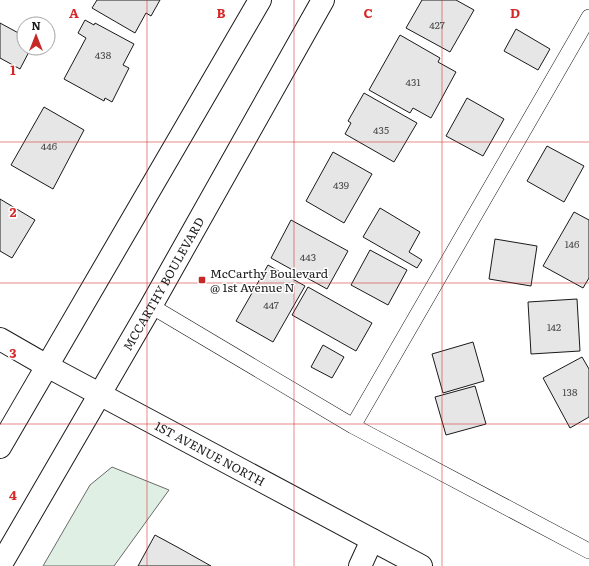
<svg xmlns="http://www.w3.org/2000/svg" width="589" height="566" viewBox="0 0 589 566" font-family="Literata,serif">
  <rect width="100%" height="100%" fill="#fff"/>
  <path fill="#e0efe3" stroke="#6a6a6a" d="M 112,467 L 169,490 L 114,566 L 43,566 L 90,485 Z"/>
  <path fill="#e6e6e6" stroke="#1a1a1a" d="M 97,0 L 160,0 L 151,16 L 146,13 L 135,33 L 92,8 Z
    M 422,0 L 456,0 L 474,10 L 450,52 L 406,28 Z
    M 85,20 L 94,25 L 95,23 L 134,44 L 123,65 L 129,68 L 112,102 L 105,98 L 104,101 L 64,79 L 86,38 L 78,33 Z
    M 0,23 L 24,36 L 24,48 L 31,48 L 20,69 L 0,58 Z
    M 516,29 L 550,49 L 538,70 L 504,51 Z
    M 400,35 L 440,58 L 438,62 L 456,72 L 431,118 L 413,108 L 410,113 L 369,90 Z
    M 364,93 L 417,123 L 394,162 L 345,134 L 351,123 L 348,121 Z
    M 467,98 L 504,119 L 483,156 L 446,136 Z
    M 44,107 L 84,130 L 53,189 L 11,165 Z
    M 547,146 L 584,166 L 564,202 L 527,181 Z
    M 333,152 L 372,174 L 344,223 L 306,201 Z
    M 0,199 L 35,220 L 12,258 L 0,251 Z
    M 380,208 L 420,232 L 409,252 L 422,260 L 417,268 L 363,237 Z
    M 574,212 L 589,220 L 589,278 L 583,288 L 543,266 Z
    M 291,220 L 348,251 L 327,289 L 271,258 Z
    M 495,239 L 537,246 L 531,286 L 489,279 Z
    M 370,250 L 407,270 L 388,305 L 351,285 Z
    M 268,265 L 305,286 L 273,342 L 236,321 Z
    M 308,287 L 372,323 L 356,351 L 292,315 Z
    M 577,299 L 580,351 L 531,354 L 528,302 Z
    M 473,342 L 484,381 L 443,393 L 432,354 Z
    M 323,345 L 344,357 L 332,378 L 311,367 Z
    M 582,357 L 589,369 L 589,417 L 570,428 L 543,378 Z
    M 475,386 L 486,424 L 446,435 L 435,397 Z
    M 155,535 L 179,548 L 211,566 L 138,566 Z"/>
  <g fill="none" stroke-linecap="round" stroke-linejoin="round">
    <defs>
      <path id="service" d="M 151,306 L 353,426 L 589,551
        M 353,426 L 589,17"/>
      <path id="minor" d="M 360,566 L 372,540"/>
      <path id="tertiary" d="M 0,339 L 47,366"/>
      <g id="secondary">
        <path id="s1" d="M 47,366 L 421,566"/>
        <path d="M 0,447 L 260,0"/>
        <path id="s2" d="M 0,566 L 151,306 L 323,0"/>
      </g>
    </defs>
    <use href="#service" stroke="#1a1a1a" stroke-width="16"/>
    <use href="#minor" stroke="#1a1a1a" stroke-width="24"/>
    <use href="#tertiary" stroke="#1a1a1a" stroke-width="24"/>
    <use href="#secondary" stroke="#1a1a1a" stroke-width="24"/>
    <use href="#service" stroke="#fff" stroke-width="15"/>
    <use href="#minor" stroke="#fff" stroke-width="22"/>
    <use href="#tertiary" stroke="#fff" stroke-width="22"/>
    <use href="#secondary" stroke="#fff" stroke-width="22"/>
  </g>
  <path fill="none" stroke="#d62828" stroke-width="1" stroke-opacity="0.55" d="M 147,0 L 147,566M 294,0 L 294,566M 442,0 L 442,566M 0,142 L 589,142M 0,283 L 589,283M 0,424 L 589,424"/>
  <rect fill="#c62828" stroke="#fff" stroke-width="1.5" x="198" y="276" width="8" height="8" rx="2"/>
  <g text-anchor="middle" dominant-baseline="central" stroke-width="3" stroke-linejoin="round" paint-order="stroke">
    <g font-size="10" fill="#4d4d4d">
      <text x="437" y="24">427</text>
      <text x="103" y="54">438</text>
      <text x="413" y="81">431</text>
      <text x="381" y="129">435</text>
      <text x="49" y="145">446</text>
      <text x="341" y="184">439</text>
      <text x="572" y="243">146</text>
      <text x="308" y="256">443</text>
      <text x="271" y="304">447</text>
      <text x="554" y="326">142</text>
      <text x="570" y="391">138</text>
    </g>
    <g font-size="12" fill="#1a1a1a" stroke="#fff" text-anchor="start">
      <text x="210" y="273">McCarthy Boulevard<tspan x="210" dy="14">@ 1st Avenue N</tspan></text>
    </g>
    <g font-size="12" fill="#1a1a1a" stroke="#fff">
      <text stroke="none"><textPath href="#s2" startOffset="326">MCCARTHY BOULEVARD</textPath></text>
      <text stroke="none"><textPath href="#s1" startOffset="185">1ST AVENUE NORTH</textPath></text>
    </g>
  </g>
  <g font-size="13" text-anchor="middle" font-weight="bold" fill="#d62828" stroke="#fff" stroke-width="3" stroke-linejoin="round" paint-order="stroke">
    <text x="74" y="18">A</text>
    <text x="221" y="18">B</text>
    <text x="368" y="18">C</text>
    <text x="515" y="18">D</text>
    <text x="13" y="75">1</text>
    <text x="13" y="217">2</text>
    <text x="13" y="358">3</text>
    <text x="13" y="500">4</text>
  </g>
  <g transform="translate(36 36)"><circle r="19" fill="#ffffff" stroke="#a3a3a3"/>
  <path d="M0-3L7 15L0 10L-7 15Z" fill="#c62828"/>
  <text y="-6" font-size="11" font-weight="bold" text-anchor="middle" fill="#1a1a1a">N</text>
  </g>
</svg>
